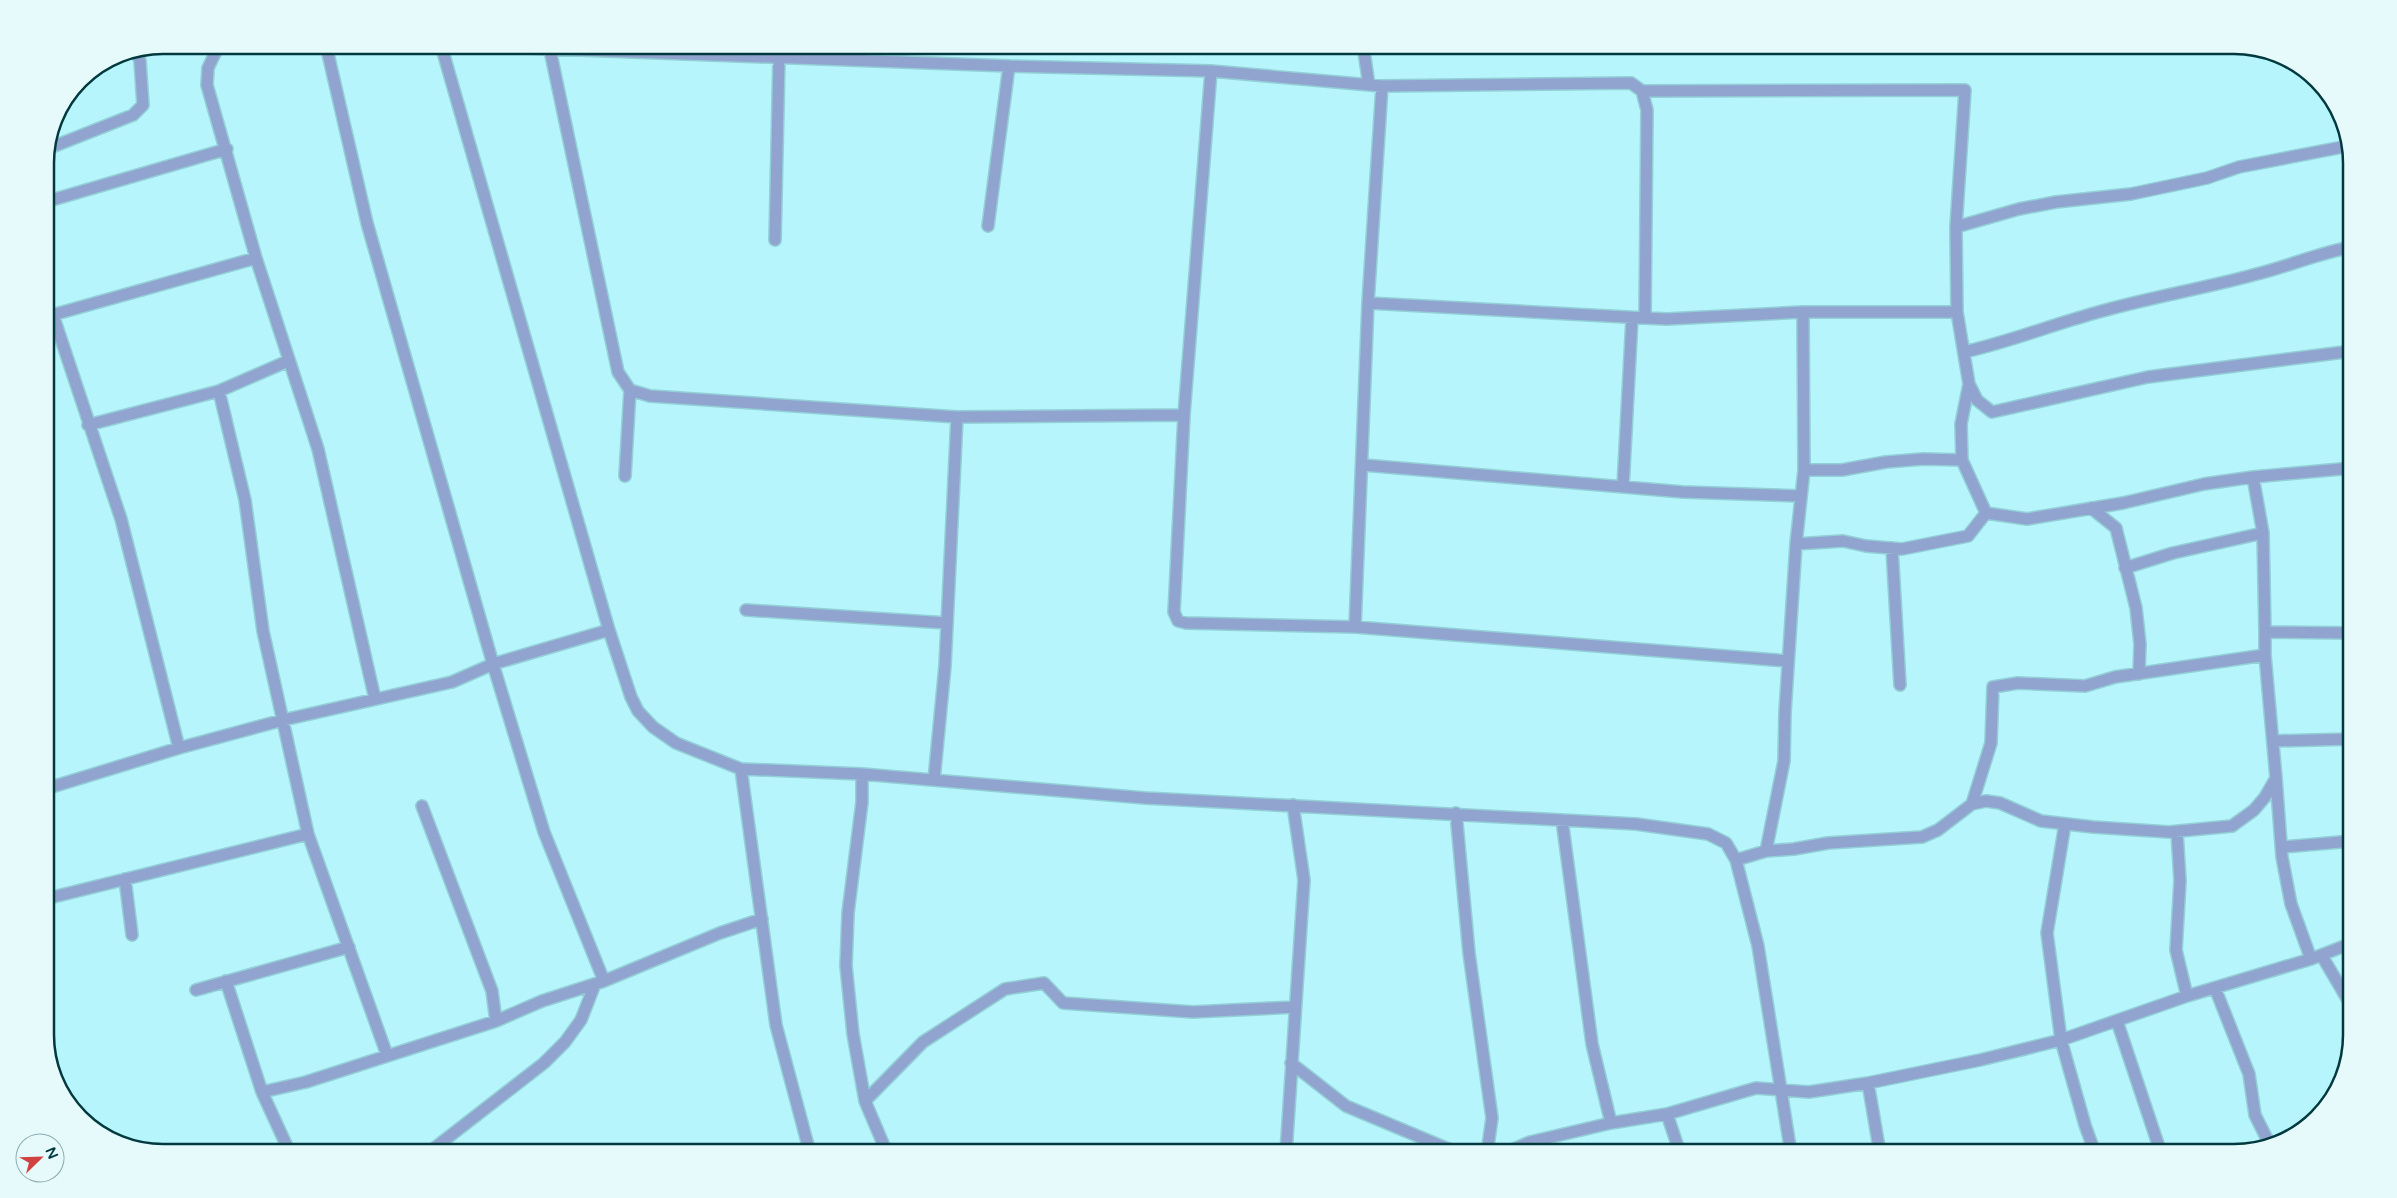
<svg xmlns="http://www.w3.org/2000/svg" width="2397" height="1198" viewBox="0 0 2397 1198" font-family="'Varela Round',sans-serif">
  <rect width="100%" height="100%" fill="#b7f5fd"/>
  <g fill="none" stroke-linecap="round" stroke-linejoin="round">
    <defs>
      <path id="street" d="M 219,45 L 208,68 L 207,85 L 256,258 L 318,449 L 375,699
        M 326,45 L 367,223 L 493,664 L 544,832 L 604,981
        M 441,45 L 609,630 L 631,697 L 638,711 L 653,727 L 676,743 L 741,769 L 862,774 L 1145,798 L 1636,824 L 1708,834 L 1726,843 L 1736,860 L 1758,946 L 1791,1153
        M 445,45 L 1009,66 L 1211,71 L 1382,86 L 1631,83 L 1642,91 L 1647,110 L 1645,318 L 1667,319 L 1803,312 L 1957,312 L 1969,384 L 1977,400 L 1992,412 L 2148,377 L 2352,351
        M 1363,45 L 1369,85
        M 550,50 L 618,372 L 630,390 L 650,396 L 957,417 L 1184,415
        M 1211,71 L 1184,415 L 1174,612 L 1178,621 L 1186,623 L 1355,627 L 1788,661
        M 1642,91 L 1965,90 L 1956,227
        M 47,149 L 133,115 L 143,105 L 140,61 L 136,50
        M 45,202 L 227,149
        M 988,226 L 1009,66
        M 775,240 L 779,58
        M 1368,303 L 1645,318
        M 1957,312 L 1956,227 L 2019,209 L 2056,202 L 2131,194 L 2207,178 L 2239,167 L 2348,146
        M 53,315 L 121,519 L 179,748
        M 45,317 L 256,258
        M 1964,352 C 2009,342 2051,325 2095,313 C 2147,298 2201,289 2253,275 C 2287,267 2318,253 2352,247
        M 1969,384 L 1961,424 L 1962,460 L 1986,513
        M 219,391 L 245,500 L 263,631 L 308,834 L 387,1055
        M 88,425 L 219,391 L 288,361
        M 1363,465 L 1683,492 L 1801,496
        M 1804,470 L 1842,470 L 1886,462 L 1923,459 L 1962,460
        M 625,476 L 630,390
        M 2253,477 L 2263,533 L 2265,632
        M 1623,487 L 1632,318
        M 2091,508 L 2116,528 L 2136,608 L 2140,644 L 2139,674
        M 1986,513 L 2027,519 L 2123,503 L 2204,484 L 2253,477 L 2352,468
        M 1796,544 L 1843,541 L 1866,546 L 1902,549 L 1968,536 L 1986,513
        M 1892,548 L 1900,685
        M 2125,568 L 2173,553 L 2263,533
        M 746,610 L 947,623
        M 1355,627 L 1368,303 L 1382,86
        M 2273,741 L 2352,739
        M 741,769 L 776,1025 L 810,1153
        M 862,774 L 862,802 L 848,913 L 846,966 L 853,1034 L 865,1101 L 887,1153
        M 2276,778 L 2282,857 L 2291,904 L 2311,959
        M 934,780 L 945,666 L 957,417
        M 45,789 L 179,748 L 283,720 L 452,682 L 493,664 L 609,630
        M 1972,804 L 1991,743 L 1993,687 L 2018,683 L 2085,686 L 2115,677 L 2265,655
        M 422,806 L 492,991 L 496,1021
        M 1456,813 L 1469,953 L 1492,1118 L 1487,1153
        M 1562,820 L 1592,1044 L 1611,1123
        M 2065,824 L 2047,933 L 2061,1040 L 2085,1125 L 2095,1153
        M 2177,832 L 2180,881 L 2176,950 L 2187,996
        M 2283,847 L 2352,841
        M 1766,851 L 1784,761 L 1785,712 L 1796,544 L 1804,470 L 1803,312
        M 1736,860 L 1766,851 L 1794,849 L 1828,843 L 1922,837 L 1938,830 L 1972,804 L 1986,801 L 2000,803 L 2041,821 L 2093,827 L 2169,832 L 2232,826 L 2254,810 L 2265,797 L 2276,778 L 2265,655 L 2265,632 L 2352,633
        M 125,879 L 132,935
        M 45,899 L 308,834
        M 2322,956 L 2352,1007
        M 226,981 L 262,1092 L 290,1153
        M 2215,988 L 2249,1074 L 2255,1115 L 2269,1143
        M 196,990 L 349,947
        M 2117,1021 L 2161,1153
        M 1291,1063 L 1346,1106 L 1458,1153
        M 1868,1083 L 1880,1153
        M 262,1092 L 306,1082 L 496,1021 L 542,1001 L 604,981 L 720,933 L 762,919
        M 865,1101 L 923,1042 L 1005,989 L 1044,983 L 1063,1003 L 1193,1012 L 1295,1007
        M 1667,1114 L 1680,1153
        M 428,1153 L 544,1063 L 565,1042 L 581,1020 L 595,984
        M 1286,1153 L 1304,880 L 1293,805
        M 1505,1153 L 1530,1142 L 1611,1123 L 1667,1114 L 1756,1088 L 1809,1092 L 1868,1083 L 1980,1060 L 2061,1040 L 2187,996 L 2311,959 L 2352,943"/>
    </defs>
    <use href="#street" stroke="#93cfd7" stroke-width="14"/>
    <use href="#street" stroke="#90a4cf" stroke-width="11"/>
  </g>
  <path d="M0 0H2397V1198H0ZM163 54H2234A109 109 0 0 1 2343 163V1035A109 109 0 0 1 2234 1144H163A109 109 0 0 1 54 1035V163A109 109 0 0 1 163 54Z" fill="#e6fafc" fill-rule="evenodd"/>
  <path fill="none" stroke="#02393e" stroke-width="2.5" d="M163 54H2234A109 109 0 0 1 2343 163V1035A109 109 0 0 1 2234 1144H163A109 109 0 0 1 54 1035V163A109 109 0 0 1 163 54Z"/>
  <g transform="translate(40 1158) rotate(67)"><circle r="24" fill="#e6fafc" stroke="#8badb0"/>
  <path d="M0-4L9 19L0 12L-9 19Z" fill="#d04140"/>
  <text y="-8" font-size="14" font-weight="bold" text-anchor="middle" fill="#02393e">N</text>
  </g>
</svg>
